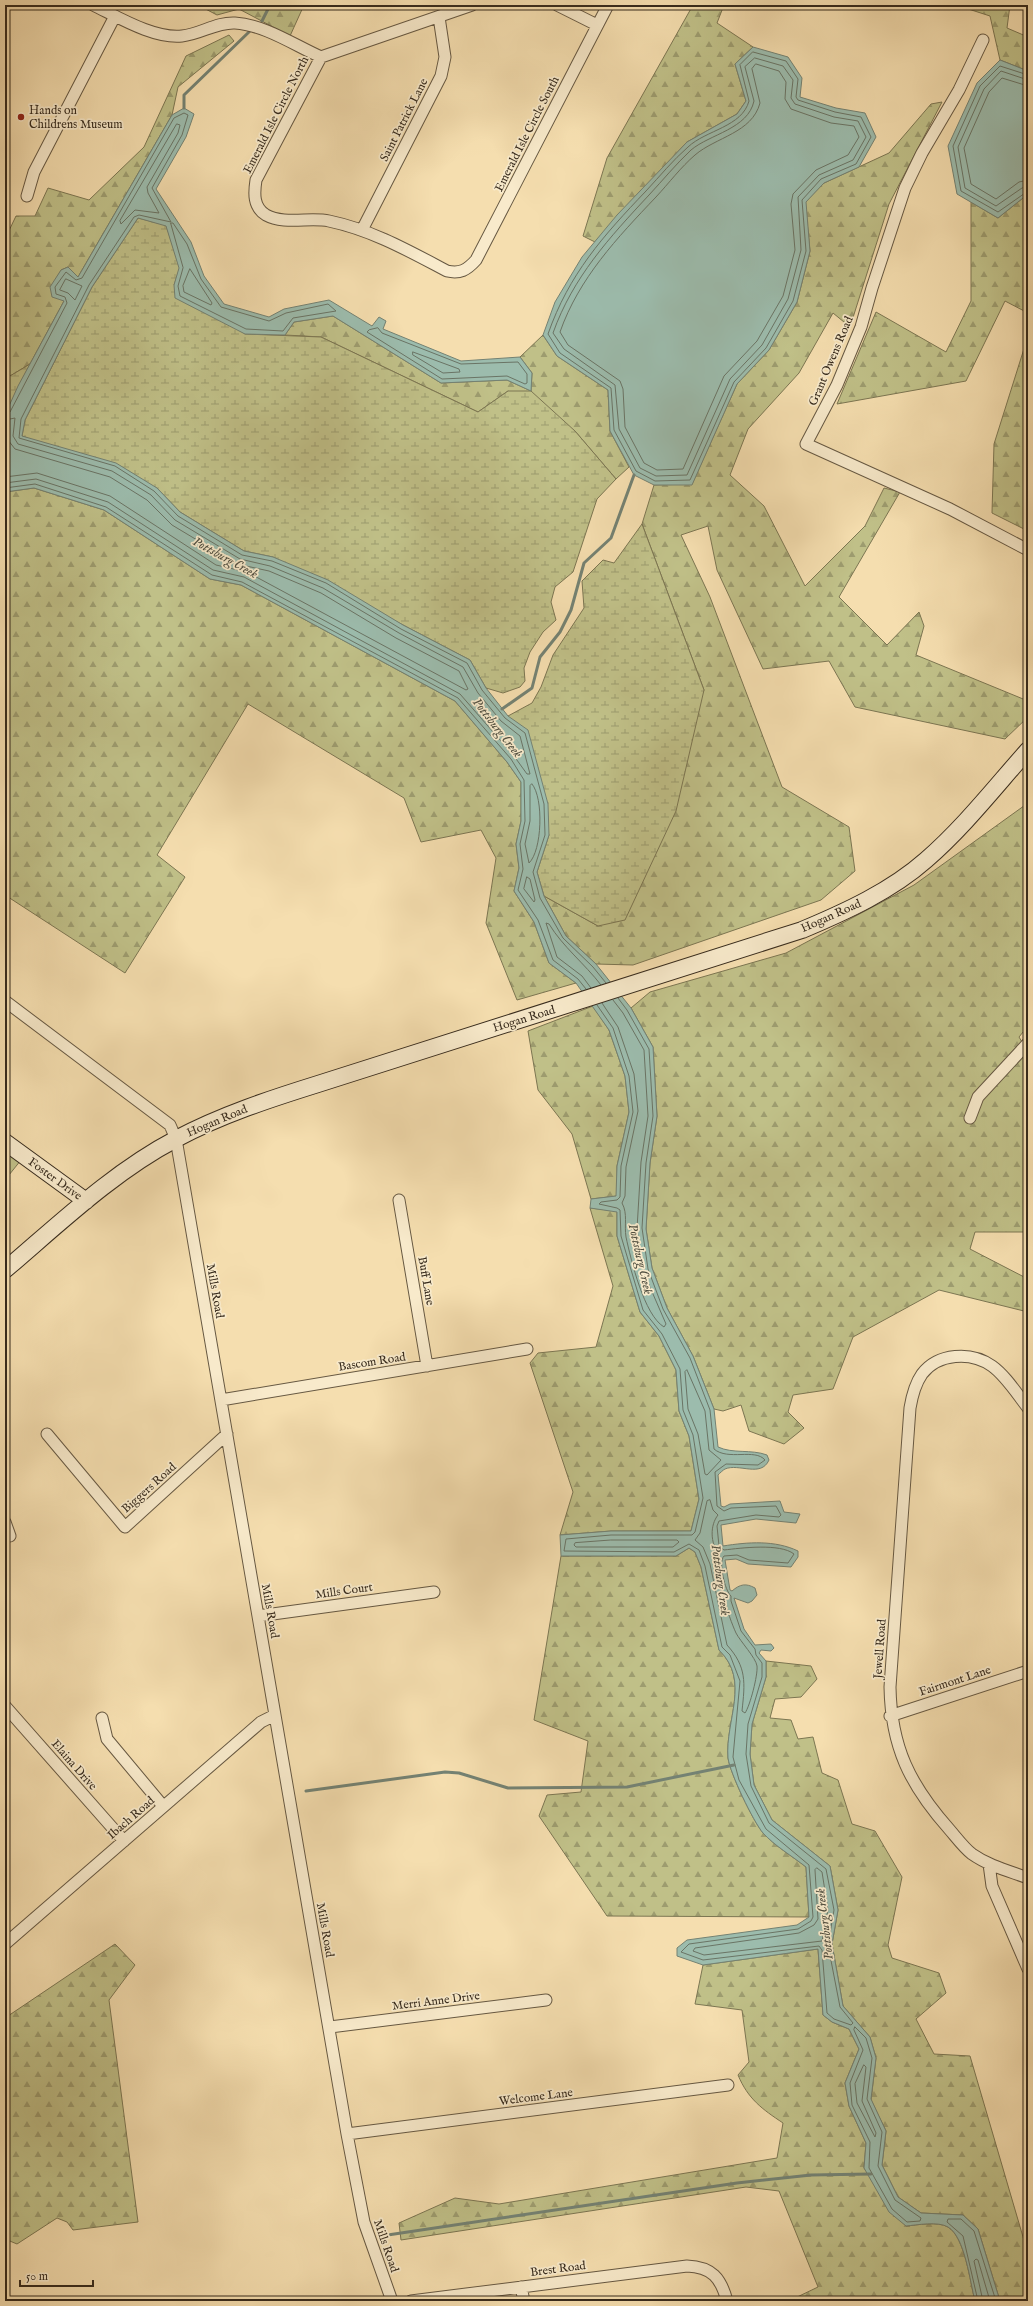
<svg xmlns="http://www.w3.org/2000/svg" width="1033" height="2306" viewBox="0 0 1033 2306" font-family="'IM FELL English',serif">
  <defs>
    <pattern id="forest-firs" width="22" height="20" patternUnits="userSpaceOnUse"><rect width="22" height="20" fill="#c0c088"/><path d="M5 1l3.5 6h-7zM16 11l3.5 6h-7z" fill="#9d9c6f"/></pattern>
    <pattern id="wetland-marsh" width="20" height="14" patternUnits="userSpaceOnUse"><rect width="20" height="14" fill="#c0c088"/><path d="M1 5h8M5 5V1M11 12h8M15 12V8" fill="none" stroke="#9d9c6f"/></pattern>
  </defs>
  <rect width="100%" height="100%" fill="#f5deaf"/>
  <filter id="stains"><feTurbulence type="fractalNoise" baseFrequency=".005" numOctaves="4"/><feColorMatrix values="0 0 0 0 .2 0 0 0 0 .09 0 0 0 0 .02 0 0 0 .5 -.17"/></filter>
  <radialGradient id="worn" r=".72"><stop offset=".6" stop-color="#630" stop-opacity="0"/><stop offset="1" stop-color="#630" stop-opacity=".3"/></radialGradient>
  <path fill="#c0c088" stroke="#7c7652" d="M 5,1148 L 21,1160 L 5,1180 Z"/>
  <path fill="url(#forest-firs)" stroke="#7c7652" d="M 198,5 L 304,5 L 290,36 L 239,9 L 217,15 Z
    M 693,5 L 724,5 L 717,23 L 753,47 L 735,64 L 746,101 L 737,114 L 687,142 L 595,242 L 583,236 L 607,158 Z
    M 956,5 L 1010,5 L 1007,28 L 1028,37 L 1028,71 L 1000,60 L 990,16 Z
    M 229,35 L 234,41 L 178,87 L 172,115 L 78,277 L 68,267 L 61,270 L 64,301 L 30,364 L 5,379 L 5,239 L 16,216 L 35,216 L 48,188 L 89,200 L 144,147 L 186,56 Z
    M 942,102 L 889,204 L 850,327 L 833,313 L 799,373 L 748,429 L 730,475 L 764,506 L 805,586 L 865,526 L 884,488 L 900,492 L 839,597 L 887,645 L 919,612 L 924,626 L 916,655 L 1028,701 L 1028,717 L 1005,739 L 855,707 L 829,661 L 763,669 L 717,570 L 708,526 L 681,535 L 710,597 L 782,787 L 849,827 L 855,871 L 821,900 L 633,965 L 596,964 L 566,936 L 544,896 L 598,926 L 704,690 L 642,524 L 654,485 L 692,484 L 737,384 L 769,350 L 797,302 L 810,251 L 805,202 L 824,183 L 889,153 L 931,104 Z
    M 1028,194 L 1028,313 L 1005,301 L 966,381 L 837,404 L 876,312 L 946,352 L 971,301 L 971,202 L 998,218 Z
    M 333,316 L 441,383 L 507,380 L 531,391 L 532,373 L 520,357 L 543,335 L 557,356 L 608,390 L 610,431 L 629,467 L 616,479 L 575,431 L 508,391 L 478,412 L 321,337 L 285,335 L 294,322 Z
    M 1028,336 L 1028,531 L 992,513 L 994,444 Z
    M 34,488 L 104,510 L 210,579 L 241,585 L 455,701 L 507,762 L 521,782 L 521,821 L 516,844 L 519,868 L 514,891 L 534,922 L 549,963 L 576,983 L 517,1000 L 486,923 L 496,858 L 481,830 L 421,842 L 404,798 L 248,704 L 157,855 L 185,877 L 125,973 L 5,895 L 5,492 Z
    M 1028,803 L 1028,1026 L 1019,1037 L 1028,1052 L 1028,1232 L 975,1232 L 970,1249 L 1028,1279 L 1028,1312 L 939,1290 L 853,1337 L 833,1389 L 793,1395 L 788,1412 L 804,1428 L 784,1444 L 749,1431 L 741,1405 L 723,1411 L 714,1409 L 693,1356 L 667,1308 L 652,1268 L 646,1229 L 650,1163 L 657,1116 L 653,1047 L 631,1008 L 650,992 L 786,953 L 914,885 Z
    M 593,1006 L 609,1030 L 625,1076 L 629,1112 L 617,1166 L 617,1196 L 591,1199 L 572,1134 L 538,1090 L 528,1031 Z
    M 590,1208 L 617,1211 L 617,1236 L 640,1312 L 659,1336 L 676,1370 L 679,1411 L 689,1436 L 699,1499 L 691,1531 L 611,1531 L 560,1535 L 573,1492 L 530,1363 L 538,1353 L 596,1347 L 613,1286 Z
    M 689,1548 L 695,1552 L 701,1567 L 719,1650 C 751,1681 725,1720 728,1758 C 730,1773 753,1821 763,1833 C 775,1846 792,1856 806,1867 L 809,1917 L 607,1916 L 539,1816 L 547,1795 L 581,1792 L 588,1741 L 534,1720 L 561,1556 L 676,1556 Z
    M 766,1661 L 811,1666 L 817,1679 L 801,1697 L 775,1699 L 770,1718 L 791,1720 L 798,1739 L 813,1737 L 822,1773 L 838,1780 L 852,1824 L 875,1831 L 902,1877 L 888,1945 L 892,1958 L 939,1973 L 946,1993 L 916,2019 L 934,2054 L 970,2056 L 1028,2254 L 1028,2301 L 1000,2301 L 978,2229 L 963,2215 L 921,2213 L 898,2197 L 882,2165 L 886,2131 L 871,2100 L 876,2058 L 870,2037 L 843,2006 L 832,1944 L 838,1910 L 830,1866 L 772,1820 L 754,1785 L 750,1754 L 752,1724 L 766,1677 Z
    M 115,1944 L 135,1965 L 109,2000 L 138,2222 L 73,2230 L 67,2222 L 57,2218 L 17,2244 L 5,2239 L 5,2018 Z
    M 818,1949 L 823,2015 L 832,2022 L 849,2029 L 859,2049 L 845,2083 L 849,2106 L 866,2143 L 864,2168 L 906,2226 C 917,2225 938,2221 948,2227 C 965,2237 970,2282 975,2301 L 794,2301 L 793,2299 L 818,2287 L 779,2191 L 746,2187 L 401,2240 L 399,2223 L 455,2198 L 499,2204 L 777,2158 L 783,2123 C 762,2109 748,2099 738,2075 L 749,2062 L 742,2010 L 695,2004 L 703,1965 Z"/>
  <path fill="url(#wetland-marsh)" stroke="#7c7652" d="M 138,218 L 166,225 L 180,268 L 174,285 L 245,334 L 321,337 L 478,412 L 508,391 L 531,391 L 575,431 L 616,479 L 597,499 L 573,572 L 555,587 L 551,602 L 556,620 L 543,632 L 530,652 L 524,668 L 525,681 L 520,687 L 503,693 L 486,688 L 470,660 L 273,557 L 244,551 L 180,512 L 157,488 L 22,436 L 25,420 L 92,287 Z
    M 30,364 L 5,415 L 5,379 Z
    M 642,524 L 704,690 L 676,811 L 625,920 L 598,926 L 544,896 L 537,872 L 549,835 L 508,716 L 532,703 L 541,687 L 553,655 L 584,608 L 582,581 L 603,560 L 614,563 Z"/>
  <path fill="#9cbcad" stroke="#748273" d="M 753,47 L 788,57 L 802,78 L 800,97 L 836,108 L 865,113 L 876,137 L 859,167 L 824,183 L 806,202 L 810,251 L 797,302 L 769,350 L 737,384 L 692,485 L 654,485 L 634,475 L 610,431 L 608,390 L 557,356 L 543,335 L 555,302 L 582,257 L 617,215 L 687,142 L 737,114 L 746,101 L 735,64 Z
    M 1000,60 L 1028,71 L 1028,194 L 998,218 L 957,194 L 948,146 L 977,83 Z
    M 184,108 L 194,114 L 186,137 L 156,189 L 191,242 L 204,276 L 224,304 L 269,317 L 284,309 L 329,300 L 372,326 L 379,317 L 386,321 L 383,329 L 461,361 L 520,357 L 532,373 L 531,391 L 507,380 L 441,383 L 333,316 L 294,322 L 285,335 L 245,334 L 175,298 L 174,285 L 179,268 L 166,226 L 138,218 L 92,287 L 25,420 L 22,436 L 116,463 L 157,488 L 180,512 L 244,551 L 273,557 L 328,580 L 403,625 L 470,660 L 486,688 L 508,716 L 528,730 L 548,804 L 549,835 L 537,872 L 544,896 L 566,936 L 596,964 L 631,1008 L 653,1047 L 657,1116 L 650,1163 L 646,1229 L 652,1268 L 667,1308 L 693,1356 L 714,1409 L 718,1447 C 733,1454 751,1449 767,1455 L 769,1460 C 761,1478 739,1463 725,1469 C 723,1470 720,1473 718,1475 L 721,1506 L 724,1507 L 730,1504 L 780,1501 L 784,1512 L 800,1514 L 796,1523 L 756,1519 L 721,1525 L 723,1546 C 748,1542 775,1540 798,1551 L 798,1557 L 791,1567 L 748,1564 L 736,1559 L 725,1560 L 730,1590 L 732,1591 C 740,1584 746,1583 755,1588 L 757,1595 L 752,1601 L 748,1603 L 734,1598 L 744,1629 L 755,1645 L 771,1644 L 774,1648 L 771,1651 L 761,1650 L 759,1653 L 766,1661 L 766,1677 L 752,1724 L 750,1754 L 754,1785 L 772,1820 L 830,1866 L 838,1910 L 832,1944 L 843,2006 L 870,2037 L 876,2058 L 871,2099 L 886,2131 L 882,2165 L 898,2197 L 921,2213 L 963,2215 L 978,2229 L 1000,2301 L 975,2301 C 970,2282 965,2237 948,2227 C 938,2221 917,2225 906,2226 L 889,2212 L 864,2168 L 866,2143 L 849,2106 L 845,2083 L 859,2049 L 849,2029 L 832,2022 L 823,2015 L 818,1949 L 703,1965 L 677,1956 L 677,1948 L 687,1940 L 797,1925 L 809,1917 L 806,1867 C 792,1856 775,1846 763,1833 C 753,1821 730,1773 728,1758 C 725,1720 751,1681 719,1650 L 701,1567 L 695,1552 L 689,1548 L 676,1556 L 561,1556 L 560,1535 L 611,1531 L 691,1531 L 699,1499 L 689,1436 L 679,1411 L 676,1370 L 659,1336 L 640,1312 L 617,1236 L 617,1212 L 590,1208 L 591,1199 L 616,1196 L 617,1166 L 629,1112 L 625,1076 L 609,1030 L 576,983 L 549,963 L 534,922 L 514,891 L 519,868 L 516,844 L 521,821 L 521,782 L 507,762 L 455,701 L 241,585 L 210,579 L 104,510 L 34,488 L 5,492 L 5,415 L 18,386 L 64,301 L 52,297 L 50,287 L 61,270 L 68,267 L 78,277 L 172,115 Z"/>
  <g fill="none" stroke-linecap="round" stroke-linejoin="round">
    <path stroke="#6a7465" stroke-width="1" d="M 753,52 L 786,61 L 798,79 L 796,97 L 798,100 L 835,112 L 861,117 L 871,137 L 856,164 L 821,179 L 802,200 L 806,251 L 793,301 L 766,348 L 734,382 L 690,480 L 655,481 L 636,471 L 614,430 L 611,388 L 560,353 L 548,334 C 569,274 603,236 646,191 C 660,176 673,160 688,147 C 706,130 742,127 749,101 L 740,65 Z
      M 755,58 L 783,66 L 793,80 L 791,98 L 795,104 L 834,117 L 858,121 L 866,137 L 853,160 L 819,175 L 798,197 L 801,250 L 788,299 L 762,345 L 730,379 L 687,475 L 656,476 L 640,468 L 619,429 L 615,385 L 564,349 L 553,333 C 573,277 609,238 649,195 C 663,180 676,164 691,150 C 710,134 748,129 754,101 L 745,67 Z
      M 756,64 L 779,71 L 786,82 L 785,99 L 791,109 L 831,123 L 854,126 L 859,137 L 848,155 L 816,170 L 793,194 L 791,204 L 795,250 L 783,296 L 757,341 L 724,376 L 683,469 L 657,470 L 644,463 L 625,427 L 623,389 L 620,381 L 568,345 L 560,332 C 579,278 617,238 656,197 C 669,183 681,167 695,155 C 716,137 752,133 760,103 L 752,69 Z
      M 1028,75 L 1000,66 L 980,86 L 953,146 L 961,191 L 998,212 L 1028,191
      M 1028,80 L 1001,71 L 984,89 L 958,147 L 965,188 L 996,206 L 1022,188 L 1028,186
      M 1028,86 L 1002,78 L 989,92 L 964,148 L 971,184 L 996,199 L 1019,182 L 1028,180
      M 177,124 L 180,125 L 178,133 L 147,187 L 148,193 L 159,213 L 135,210 L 121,224 L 120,221 Z
      M 171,223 L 173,223 L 187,244 L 201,279 L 221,307 L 269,321 L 286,313 L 328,304 L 336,311 L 293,318 L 283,331 L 246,329 L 180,296 L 178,286 L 183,268 Z
      M 190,269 L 212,303 L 211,305 L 184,292 L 183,286 Z
      M 66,279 L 82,286 L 75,300 L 68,293 L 60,290 Z
      M 378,328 L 382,333 L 461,364 L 518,362 L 527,374 L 527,383 L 525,384 L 507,376 L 442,379 L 367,332 L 369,330 Z
      M 413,352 L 459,369 L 460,372 L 443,373 L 413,355 Z
      M 5,415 L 10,412 L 67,303 L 65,297 L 56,294 L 55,287 L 66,272 L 76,280 L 82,278 L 174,118 L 184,113 L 188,115 L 182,135 L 152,188 L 171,222 L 139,215 L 134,217 L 89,285 L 21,419 L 19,438 L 115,466 L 154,491 L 178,516 L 242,555 L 272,561 L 326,583 L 401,629 L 467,663 L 482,690 L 505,718 L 525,733 L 544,804 L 545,835 L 533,872 L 540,898 L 563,938 L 593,967 L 606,983
      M 5,420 L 15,418 L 13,436 L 18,444 L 112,471 L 151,495 L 175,520 L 240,559 L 270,566 L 323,588 L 399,633 L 463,667 L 478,693 L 501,721 L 520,736 L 530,774 L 527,774 L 514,756 L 460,694 L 244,577 L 213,570 L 108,502 L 36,479 L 5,483
      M 5,426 L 8,427 L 8,440 L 15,449 L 110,477 L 147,500 L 172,525 L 237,564 L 269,571 L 321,593 L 396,638 L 459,671 L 468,689 L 466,690 L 247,572 L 216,565 L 110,496 L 37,473 L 5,477
      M 5,488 L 35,484 L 106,507 L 212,575 L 242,582 L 458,698 L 511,759 L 524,780 L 525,821 L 520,844 L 523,869 L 518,890 L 538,920 L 553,960 L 578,979 L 586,989
      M 532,784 C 544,798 542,851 529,863 L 525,844 L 530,821 L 530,786 Z
      M 527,877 L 530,879 L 535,900 L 534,902 L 524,889 Z
      M 591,988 L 582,976 L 557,957 L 546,923 L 549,924 C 563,947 584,963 601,985
      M 602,1003 L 618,1027 L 634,1074 L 638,1111 L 626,1167 L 625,1196 L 622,1203 C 628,1214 624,1225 626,1237 C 631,1260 644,1315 664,1327 L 666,1324 L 643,1271 L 637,1229 L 641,1162 L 648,1116 L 644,1050 L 623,1013 L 613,1000
      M 597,1005 L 613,1028 L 629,1076 L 633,1112 L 621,1166 L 620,1197 L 617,1200 L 601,1202 L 599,1204 L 617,1208 L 620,1210 L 621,1236 L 643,1310 L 662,1334 L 680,1369 L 683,1410 L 693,1435 L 703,1498 L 695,1532 L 692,1535 L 611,1535 L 566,1539 L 564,1551 L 674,1552 L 689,1544 L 699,1550 L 705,1566 L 722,1647 L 730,1655 L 740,1681 L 733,1757 L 739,1780 L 766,1829 L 809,1865 L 813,1917 L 811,1921 L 798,1929 L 689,1944 L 681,1952 L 703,1960 L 819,1946 L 822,1950 L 827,2013 L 834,2019 L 851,2025 L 853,2023 L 840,2007 L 828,1945 L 834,1910 L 826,1869 L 769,1823 L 751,1786 L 746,1754 L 748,1724 L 762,1677 L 762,1663 L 756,1655 L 755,1649 L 741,1631 L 731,1601 L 731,1596 C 725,1591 718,1562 724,1556 L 737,1555 L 749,1560 L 788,1563 L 794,1554 C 780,1543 741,1548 724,1550 L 719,1546 L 717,1526 L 719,1521 L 756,1515 L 779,1517 L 781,1515 L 776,1506 L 731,1508 L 724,1511 L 717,1506 L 715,1472 L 726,1464 L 758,1465 L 765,1460 C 755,1448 728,1461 714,1449 L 710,1410 L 690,1358 L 663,1309 L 648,1269 L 642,1228 L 646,1163 L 653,1116 L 649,1049 L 627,1010 L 618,998
      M 687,1370 L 705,1411 L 709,1450 L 721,1460 L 707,1475 L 705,1474 L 698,1434 L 688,1409 L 685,1372 Z
      M 710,1500 L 713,1510 L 718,1515 C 710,1525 710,1543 719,1554 C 712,1568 729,1618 736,1633 C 740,1641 756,1658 757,1666 C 758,1675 750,1706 745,1713 L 742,1711 C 745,1683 747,1667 727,1645 L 710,1564 L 703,1547 L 695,1540 L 700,1533 L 707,1501 Z
      M 611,1540 L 677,1540 L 679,1542 L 673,1547 L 576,1547 L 574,1545 L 575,1543 Z
      M 817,1868 L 822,1872 L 828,1910 L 822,1941 L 704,1955 L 693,1951 L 695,1948 L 799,1933 L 814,1925 L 818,1919 L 815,1870 Z
      M 855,2027 L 866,2038 L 872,2058 L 867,2099 L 882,2132 L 878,2166 L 895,2200 L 921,2218 L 920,2221 L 907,2222 L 892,2209 L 869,2168 L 870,2142 L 852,2105 L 850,2083 L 863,2050 L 854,2030 Z
      M 864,2065 L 866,2067 L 862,2101 L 876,2133 L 875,2137 L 857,2103 L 855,2084 Z
      M 978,2301 L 963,2236 L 947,2222 L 948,2219 L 961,2219 L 974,2231 L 996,2301
      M 983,2301 L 974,2261 L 976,2259 L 978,2260 L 990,2301"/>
    <path stroke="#748273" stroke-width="3" d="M 262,21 L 270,5
      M 184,108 L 184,95 L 250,31
      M 502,709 L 532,688 L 540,657 L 560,632 L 571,610 L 584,563 L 611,538 L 634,475
      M 306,1791 L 445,1772 L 459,1773 L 508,1788 L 627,1787 L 734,1765
      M 381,2236 L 737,2183 L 811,2175 L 871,2174"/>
    <defs>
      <path id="street" d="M 93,5 C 118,17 154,39 182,36 C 201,34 216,22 235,23 C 265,25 294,45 321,57 L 472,5
        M 557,5 L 597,25
        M 983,40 L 959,90 L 922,153 L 905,188 L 872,288 L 861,327 L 837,385 L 806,444 L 950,509 L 1028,550
        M 321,57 L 256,180 C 254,193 253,207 266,215 C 284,225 310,217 329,221 C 372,230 409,251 447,271 C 460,274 467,270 476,260 L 608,5
        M 27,196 L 34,172 L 115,16
        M 362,230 L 441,76 L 445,57 L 439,17
        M 5,1001 L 170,1125 L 176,1139 L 347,2134 L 364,2222 L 392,2301
        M 970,1118 L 978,1097 L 1028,1043
        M 399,1200 L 427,1366
        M 221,1400 L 527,1349
        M 1028,1408 C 1017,1394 1006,1376 992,1366 C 971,1351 938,1353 922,1374 C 915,1384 912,1396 910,1408 L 890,1687 C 891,1747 910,1785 949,1829 C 956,1837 964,1848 972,1854 C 989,1866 1009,1871 1028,1878
        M 47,1434 L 125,1527 L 227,1434
        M 5,1522 L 10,1536
        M 258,1616 L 434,1592
        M 5,1706 L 124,1841
        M 890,1716 L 1028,1671
        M 102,1718 L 107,1739 L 163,1806
        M 989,1864 L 992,1886 L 1028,1969
        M 5,1944 L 261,1722 L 275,1715
        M 330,2027 L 546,2000
        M 347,2134 L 728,2085
        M 521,2287 L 524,2301
        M 411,2301 L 687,2266 C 712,2267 721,2278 727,2301"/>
      <path id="secondary" d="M 5,1142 L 86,1201
        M 5,1270 C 59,1224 113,1172 176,1139 C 221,1115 270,1099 318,1084 L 802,930 C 845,912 891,891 926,860 C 964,827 995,787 1028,750"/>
    </defs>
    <use href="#street" stroke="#665842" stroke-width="13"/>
    <use href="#secondary" stroke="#372b1d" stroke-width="18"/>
    <use href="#street" stroke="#f8eacb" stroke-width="11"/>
    <use href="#secondary" stroke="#f8eacb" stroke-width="16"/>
  </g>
  <circle fill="#8f2418" stroke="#f8eacb" stroke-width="1.5" cx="21" cy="117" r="4"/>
  <g text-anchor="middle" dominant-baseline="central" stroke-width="3.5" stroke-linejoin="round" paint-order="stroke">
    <g font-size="12" fill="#372b1d" stroke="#f8eacb" text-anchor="start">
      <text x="29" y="110">Hands on<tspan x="29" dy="14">Childrens Museum</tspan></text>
    </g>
    <g font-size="12" fill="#372b1d" stroke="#f8eacb">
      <text transform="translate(276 115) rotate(-63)">Emerald Isle Circle North</text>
      <text transform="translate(404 120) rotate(-63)">Saint Patrick Lane</text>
      <text transform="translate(527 134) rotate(-63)">Emerald Isle Circle South</text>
      <text transform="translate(831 361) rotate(-67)">Grant Owens Road</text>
      <text transform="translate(831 916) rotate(-24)">Hogan Road</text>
      <text transform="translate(524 1019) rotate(-17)">Hogan Road</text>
      <text transform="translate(217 1121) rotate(-23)">Hogan Road</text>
      <text transform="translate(55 1179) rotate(36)">Foster Drive</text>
      <text transform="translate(426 1281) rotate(80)">Buff Lane</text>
      <text transform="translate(215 1291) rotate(80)">Mills Road</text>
      <text transform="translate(372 1362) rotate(-9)">Bascom Road</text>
      <text transform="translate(149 1488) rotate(-42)">Biggers Road</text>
      <text transform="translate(344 1591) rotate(-8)">Mills Court</text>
      <text transform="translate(270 1611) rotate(80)">Mills Road</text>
      <text transform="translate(880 1649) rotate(-86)">Jewell Road</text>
      <text transform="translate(955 1681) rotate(-18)">Fairmont Lane</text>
      <text transform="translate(74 1765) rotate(49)">Elaina Drive</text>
      <text transform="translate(131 1818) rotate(-41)">Ibach Road</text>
      <text transform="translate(325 1930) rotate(80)">Mills Road</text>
      <text transform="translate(436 2001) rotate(-7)">Merri Anne Drive</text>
      <text transform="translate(536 2097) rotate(-7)">Welcome Lane</text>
      <text transform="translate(386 2246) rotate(71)">Mills Road</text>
      <text transform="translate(558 2269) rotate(-7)">Brest Road</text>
    </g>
    <g font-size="13" font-style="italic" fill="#504f41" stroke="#f8eacb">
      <text transform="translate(225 558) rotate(29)">Pottsburg Creek</text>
      <text transform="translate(497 728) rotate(52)">Pottsburg Creek</text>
      <text transform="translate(640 1259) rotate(77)">Pottsburg Creek</text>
      <text transform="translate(720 1580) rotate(82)">Pottsburg Creek</text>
      <text transform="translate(825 1924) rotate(-97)">Pottsburg Creek</text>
    </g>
  </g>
  <rect width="1033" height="2306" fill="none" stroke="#f5deaf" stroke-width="20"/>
  <rect x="6" y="6" width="1021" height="2294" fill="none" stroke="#372b1d" stroke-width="2"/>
  <rect x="10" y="10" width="1013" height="2286" fill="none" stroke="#372b1d"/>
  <path d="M20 2280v6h73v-6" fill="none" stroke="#372b1d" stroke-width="2"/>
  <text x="26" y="2280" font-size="12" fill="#372b1d" stroke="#f8eacb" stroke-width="3" paint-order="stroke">50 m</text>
  <rect width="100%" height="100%" filter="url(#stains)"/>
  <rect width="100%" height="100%" fill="url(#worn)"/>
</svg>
